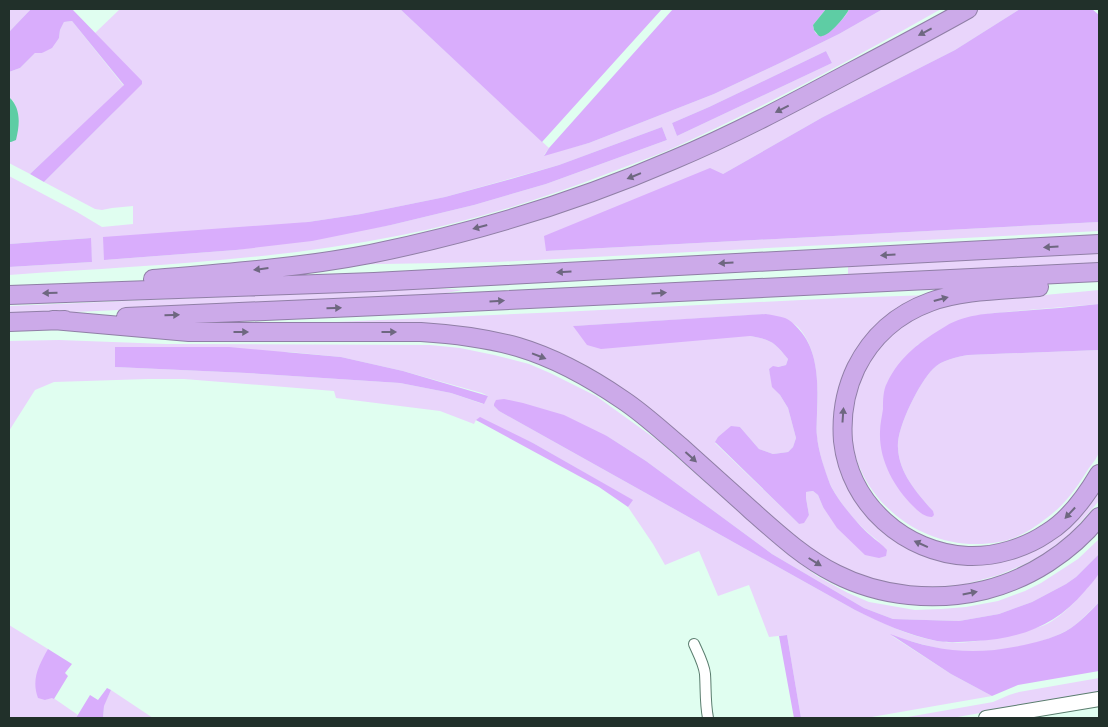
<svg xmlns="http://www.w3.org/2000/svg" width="1108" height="727" viewBox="0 0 1108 727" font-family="'Work Sans',sans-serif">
  <rect width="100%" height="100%" fill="#e0fef0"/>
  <path fill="#e9d5fb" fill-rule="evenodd" d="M 9,9 L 31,9 L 9,32 Z
    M 120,9 L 400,9 L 549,148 L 544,155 L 589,143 L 714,94 L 780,63 L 839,34 L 883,9 L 941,9 C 853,59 762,108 669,150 C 650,158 629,165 609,173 C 542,199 473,221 402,235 C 272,261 140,266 9,275 L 9,267 L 92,262 L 90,238 L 9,244 L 9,176 L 77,212 L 102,227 L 133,224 L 133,206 L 112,208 L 102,210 L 95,209 L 44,182 L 113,113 L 141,81 L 95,33 ZM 826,51 L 832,63 L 677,136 L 672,123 L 709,107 ZM 662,127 L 667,140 L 546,184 L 474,205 L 391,225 L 236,250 L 104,260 L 308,222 L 361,214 L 445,197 L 559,165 Z
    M 976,9 L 1020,9 L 955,50 L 823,117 L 723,174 L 546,251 L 1099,222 L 1099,231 L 496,262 L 326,265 L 527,221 Z
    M 72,21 L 124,86 L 30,174 L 9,163 L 9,142 L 11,142 L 14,102 L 9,97 L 9,72 L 20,68 L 35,53 L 42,53 L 59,38 L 60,30 L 64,22 Z
    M 1099,251 L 1099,266 L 848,277 L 848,263 Z
    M 431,288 L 463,290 L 429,296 L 9,315 L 9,306 Z
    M 1099,290 L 1099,304 L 994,313 L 970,317 L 917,345 L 887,468 L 933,511 C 917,493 899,473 898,448 C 896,429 919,383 933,369 C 941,360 957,357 968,355 L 1099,350 C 1099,373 1099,397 1099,420 C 1099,430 1101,442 1099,451 C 1098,457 1093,463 1089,468 C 1079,484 1068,501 1053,513 C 1037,526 1019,539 999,542 C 902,560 816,460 865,370 C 877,347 896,327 919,315 C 926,312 934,310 941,308 C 947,307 954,304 960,303 C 974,301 988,300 1002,299 C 1035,296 1067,293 1099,290 Z
    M 930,295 L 866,342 L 839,454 L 900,539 L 1014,554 L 1099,480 L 1099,501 L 1071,533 L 1047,552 L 1025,564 L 999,575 L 962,585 L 928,587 L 898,586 L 872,579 L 845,570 L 810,553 L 690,448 L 541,351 L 291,324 L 561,312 L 841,298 ZM 766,314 C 774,317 792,321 798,327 C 819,350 818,385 817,415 C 817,422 816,431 817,438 C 819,452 825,473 831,486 C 842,507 862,530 881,543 L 823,507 L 818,495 L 813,491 L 806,492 L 806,498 L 809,515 L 799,524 L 715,443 L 740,427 L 759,449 L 773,454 L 788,452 L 793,447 L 796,438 L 788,408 L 780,395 L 773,387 L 769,369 L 786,365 L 788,359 C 774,342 772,340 750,336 L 574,326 Z
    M 59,340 L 166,344 L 430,345 L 460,348 L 494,355 L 529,364 L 550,373 L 596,396 L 657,440 L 786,553 L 817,576 L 848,593 L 869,602 L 915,610 L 941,609 L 966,607 L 998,601 L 1025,591 L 1041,583 L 1078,559 L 1099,539 L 1099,554 L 1076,577 L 1066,584 L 1032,602 L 999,614 L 959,621 L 893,619 L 864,608 L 772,554 L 646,461 L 607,436 L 494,406 L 499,411 L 855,610 C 881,622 908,636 937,641 C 964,646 990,639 1016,633 C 1028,630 1041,628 1052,621 C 1071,609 1086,590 1099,572 L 1099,602 C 1090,611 1081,621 1071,628 C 1041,647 982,656 948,650 C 929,647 911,641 892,636 L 951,674 L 992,696 L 866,718 L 801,718 L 787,635 L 769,637 L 749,585 L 718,596 L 699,551 L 665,565 L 653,544 L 628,507 L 632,500 L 533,443 L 476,420 L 474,424 L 440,411 L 336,398 L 334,391 L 184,379 L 148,379 L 54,382 L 35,390 L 9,431 L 9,341 ZM 289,352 L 341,357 L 403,371 L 482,393 L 488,396 L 483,404 L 451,393 L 400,383 L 247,373 L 115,367 Z
    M 9,625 L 48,649 L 45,700 L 52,697 L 78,715 L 76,718 L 9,718 Z
    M 1099,678 L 1099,692 L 952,718 L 902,718 L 993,702 L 1009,695 L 1019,692 Z
    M 111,690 L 153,718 L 103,718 L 104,705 Z"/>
  <path fill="#d9adfc" d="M 31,9 L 72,9 L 142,81 L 142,84 L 44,182 L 30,174 L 124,85 L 72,21 L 64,22 L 60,30 L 59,38 L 52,48 L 42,53 L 35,53 L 20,68 L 9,72 L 9,32 Z
    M 400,9 L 662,9 L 542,142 Z
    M 673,9 L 826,9 L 813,25 C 814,32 816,35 822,36 C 831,31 846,18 849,9 L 883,9 L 839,34 L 780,63 L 714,94 L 589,143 L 544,156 L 549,148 Z
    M 1020,9 L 1092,9 L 1099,15 L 1099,222 L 546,251 L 544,236 L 710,168 L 723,174 L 823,117 L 955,50 Z
    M 826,51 L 832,63 L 677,136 L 672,123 L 709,107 Z
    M 662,127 L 667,140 L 546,184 L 474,205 L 391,225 L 312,241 L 236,250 L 104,260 L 103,237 L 308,222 L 361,214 L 445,197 L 511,179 L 559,165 Z
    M 91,238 L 92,262 L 9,267 L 9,244 Z
    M 1099,304 L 1099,350 L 968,355 C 957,357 941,360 933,369 C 919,383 896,429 898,448 C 899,473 917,493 933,511 L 934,515 L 932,517 C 924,517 918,511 913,506 C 894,487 879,460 880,432 C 880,424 882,416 883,409 C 883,401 883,390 887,383 C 899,357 922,340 946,326 C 966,313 996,313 1020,311 C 1046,309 1073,307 1099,304 Z
    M 766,314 C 772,315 779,316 785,318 C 792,321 797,327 802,333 C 819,355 818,387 817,413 C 817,421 816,429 817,436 C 818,450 825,471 830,484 C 836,498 858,525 870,535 C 876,541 882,544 887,550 L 886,556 L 879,558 L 865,555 L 837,528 L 823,507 L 818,495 L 813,491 L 806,492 L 806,498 L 809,515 L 804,523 L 799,524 L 715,442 L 718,437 L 731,426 L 740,427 L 759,449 L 773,454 L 788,452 L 793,447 L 796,438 L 788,408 L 780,395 L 772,387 L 769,369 L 773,366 L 778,367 L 786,365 L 788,359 C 774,342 772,340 750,336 L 601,349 L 587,345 L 573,326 Z
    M 115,347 L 229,347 L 341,357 L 403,371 L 488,396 L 484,404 L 451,393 L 400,383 L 247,373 L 115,367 Z
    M 504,399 L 523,403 L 564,415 L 607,436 L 646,461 L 772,554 L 864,608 L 893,619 L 959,621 L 999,614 L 1032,602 L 1066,584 L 1076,577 L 1099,554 C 1099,560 1101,568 1099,573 C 1096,579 1089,586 1085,591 C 1056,626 1019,639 975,641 C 962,642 949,643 937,641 C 908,635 881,623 855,610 L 499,411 L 494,406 L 494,404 L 496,400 Z
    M 480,417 L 533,443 L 633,500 L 628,507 L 599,487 L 476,420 Z
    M 1099,602 L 1099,671 L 1018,685 L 992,696 L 951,674 L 890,634 C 938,652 974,656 1024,645 C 1041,641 1057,637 1071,628 C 1081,621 1091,611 1099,602 Z
    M 787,635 L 801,718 L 794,718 L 779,636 Z
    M 48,649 L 72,664 L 65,673 L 68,676 L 54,699 L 52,698 L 45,700 L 38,698 C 31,679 39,665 48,649 Z
    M 107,688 L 111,690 L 104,706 L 103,718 L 76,718 L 90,695 L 98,700 Z"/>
  <path fill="#5ecda4" d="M 826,9 L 849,9 C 847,15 829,36 822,36 C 821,37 819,36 818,35 L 814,30 L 813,25 Z
    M 9,97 C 21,108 20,124 16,140 L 11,142 L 9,142 Z"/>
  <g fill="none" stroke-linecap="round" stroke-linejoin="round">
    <defs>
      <path id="street" d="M 694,644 C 698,653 704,664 705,674 C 706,689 705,703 708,718"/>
      <path id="secondary" d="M 986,718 L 1099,699"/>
      <path id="highway" d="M 153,279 C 225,273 298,268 370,254 C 473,233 576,202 673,160 C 733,135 791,104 849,73 C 889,52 929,31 968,9
        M 1039,287 C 1006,290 961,290 930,302 C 897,314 872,336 856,368 C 845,391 841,415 843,441 C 850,505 905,553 968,556 C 995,557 1025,548 1047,533 C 1069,520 1086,496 1099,474
        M 9,295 L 374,282 L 1099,244
        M 126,317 L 424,304 L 1099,272
        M 53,320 L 189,332 L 421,332 C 453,334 486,338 518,347 C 555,358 591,378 623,400 C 644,414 662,431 681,447 C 704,468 728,489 751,510 C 778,534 804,558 836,574 C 881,597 936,602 985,590 C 1029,579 1071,552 1099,517
        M 9,322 L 65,320"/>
    </defs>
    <use href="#street" stroke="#5a7d6e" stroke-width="12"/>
    <use href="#secondary" stroke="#5a7d6e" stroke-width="16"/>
    <use href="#highway" stroke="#907fa6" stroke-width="20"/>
    <use href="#street" stroke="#fff" stroke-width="10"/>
    <use href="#secondary" stroke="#fff" stroke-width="14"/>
    <use href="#highway" stroke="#ccaae9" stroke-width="18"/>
  </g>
  <defs><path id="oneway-solid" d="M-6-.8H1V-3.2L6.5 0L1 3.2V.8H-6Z" transform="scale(1.25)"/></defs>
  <g fill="#6e6780">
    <use href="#oneway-solid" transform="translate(925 32) rotate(152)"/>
    <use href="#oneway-solid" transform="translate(782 109) rotate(153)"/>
    <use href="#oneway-solid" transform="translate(634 176) rotate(158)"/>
    <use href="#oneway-solid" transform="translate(480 227) rotate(165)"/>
    <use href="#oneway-solid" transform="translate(1051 247) rotate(177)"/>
    <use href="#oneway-solid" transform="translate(888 255) rotate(177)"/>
    <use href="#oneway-solid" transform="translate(726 263) rotate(177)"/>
    <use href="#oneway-solid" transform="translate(261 269) rotate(173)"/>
    <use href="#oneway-solid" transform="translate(564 272) rotate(177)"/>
    <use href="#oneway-solid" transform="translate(50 293) rotate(178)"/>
    <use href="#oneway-solid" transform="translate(659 293) rotate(-3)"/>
    <use href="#oneway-solid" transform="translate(941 299) rotate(-15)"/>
    <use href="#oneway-solid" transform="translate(497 301) rotate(-3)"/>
    <use href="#oneway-solid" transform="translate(334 308) rotate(-2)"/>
    <use href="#oneway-solid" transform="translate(172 315) rotate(-2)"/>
    <use href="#oneway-solid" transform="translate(241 332)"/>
    <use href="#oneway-solid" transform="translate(389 332)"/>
    <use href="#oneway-solid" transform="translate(539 356) rotate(21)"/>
    <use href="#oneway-solid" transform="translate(843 415) rotate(-86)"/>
    <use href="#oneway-solid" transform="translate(691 457) rotate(42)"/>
    <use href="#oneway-solid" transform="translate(1070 513) rotate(133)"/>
    <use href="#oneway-solid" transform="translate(921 544) rotate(-156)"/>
    <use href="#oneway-solid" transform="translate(815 562) rotate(32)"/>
    <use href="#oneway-solid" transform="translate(970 593) rotate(-11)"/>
  </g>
  <rect width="1108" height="727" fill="none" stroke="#21302a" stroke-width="20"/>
</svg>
